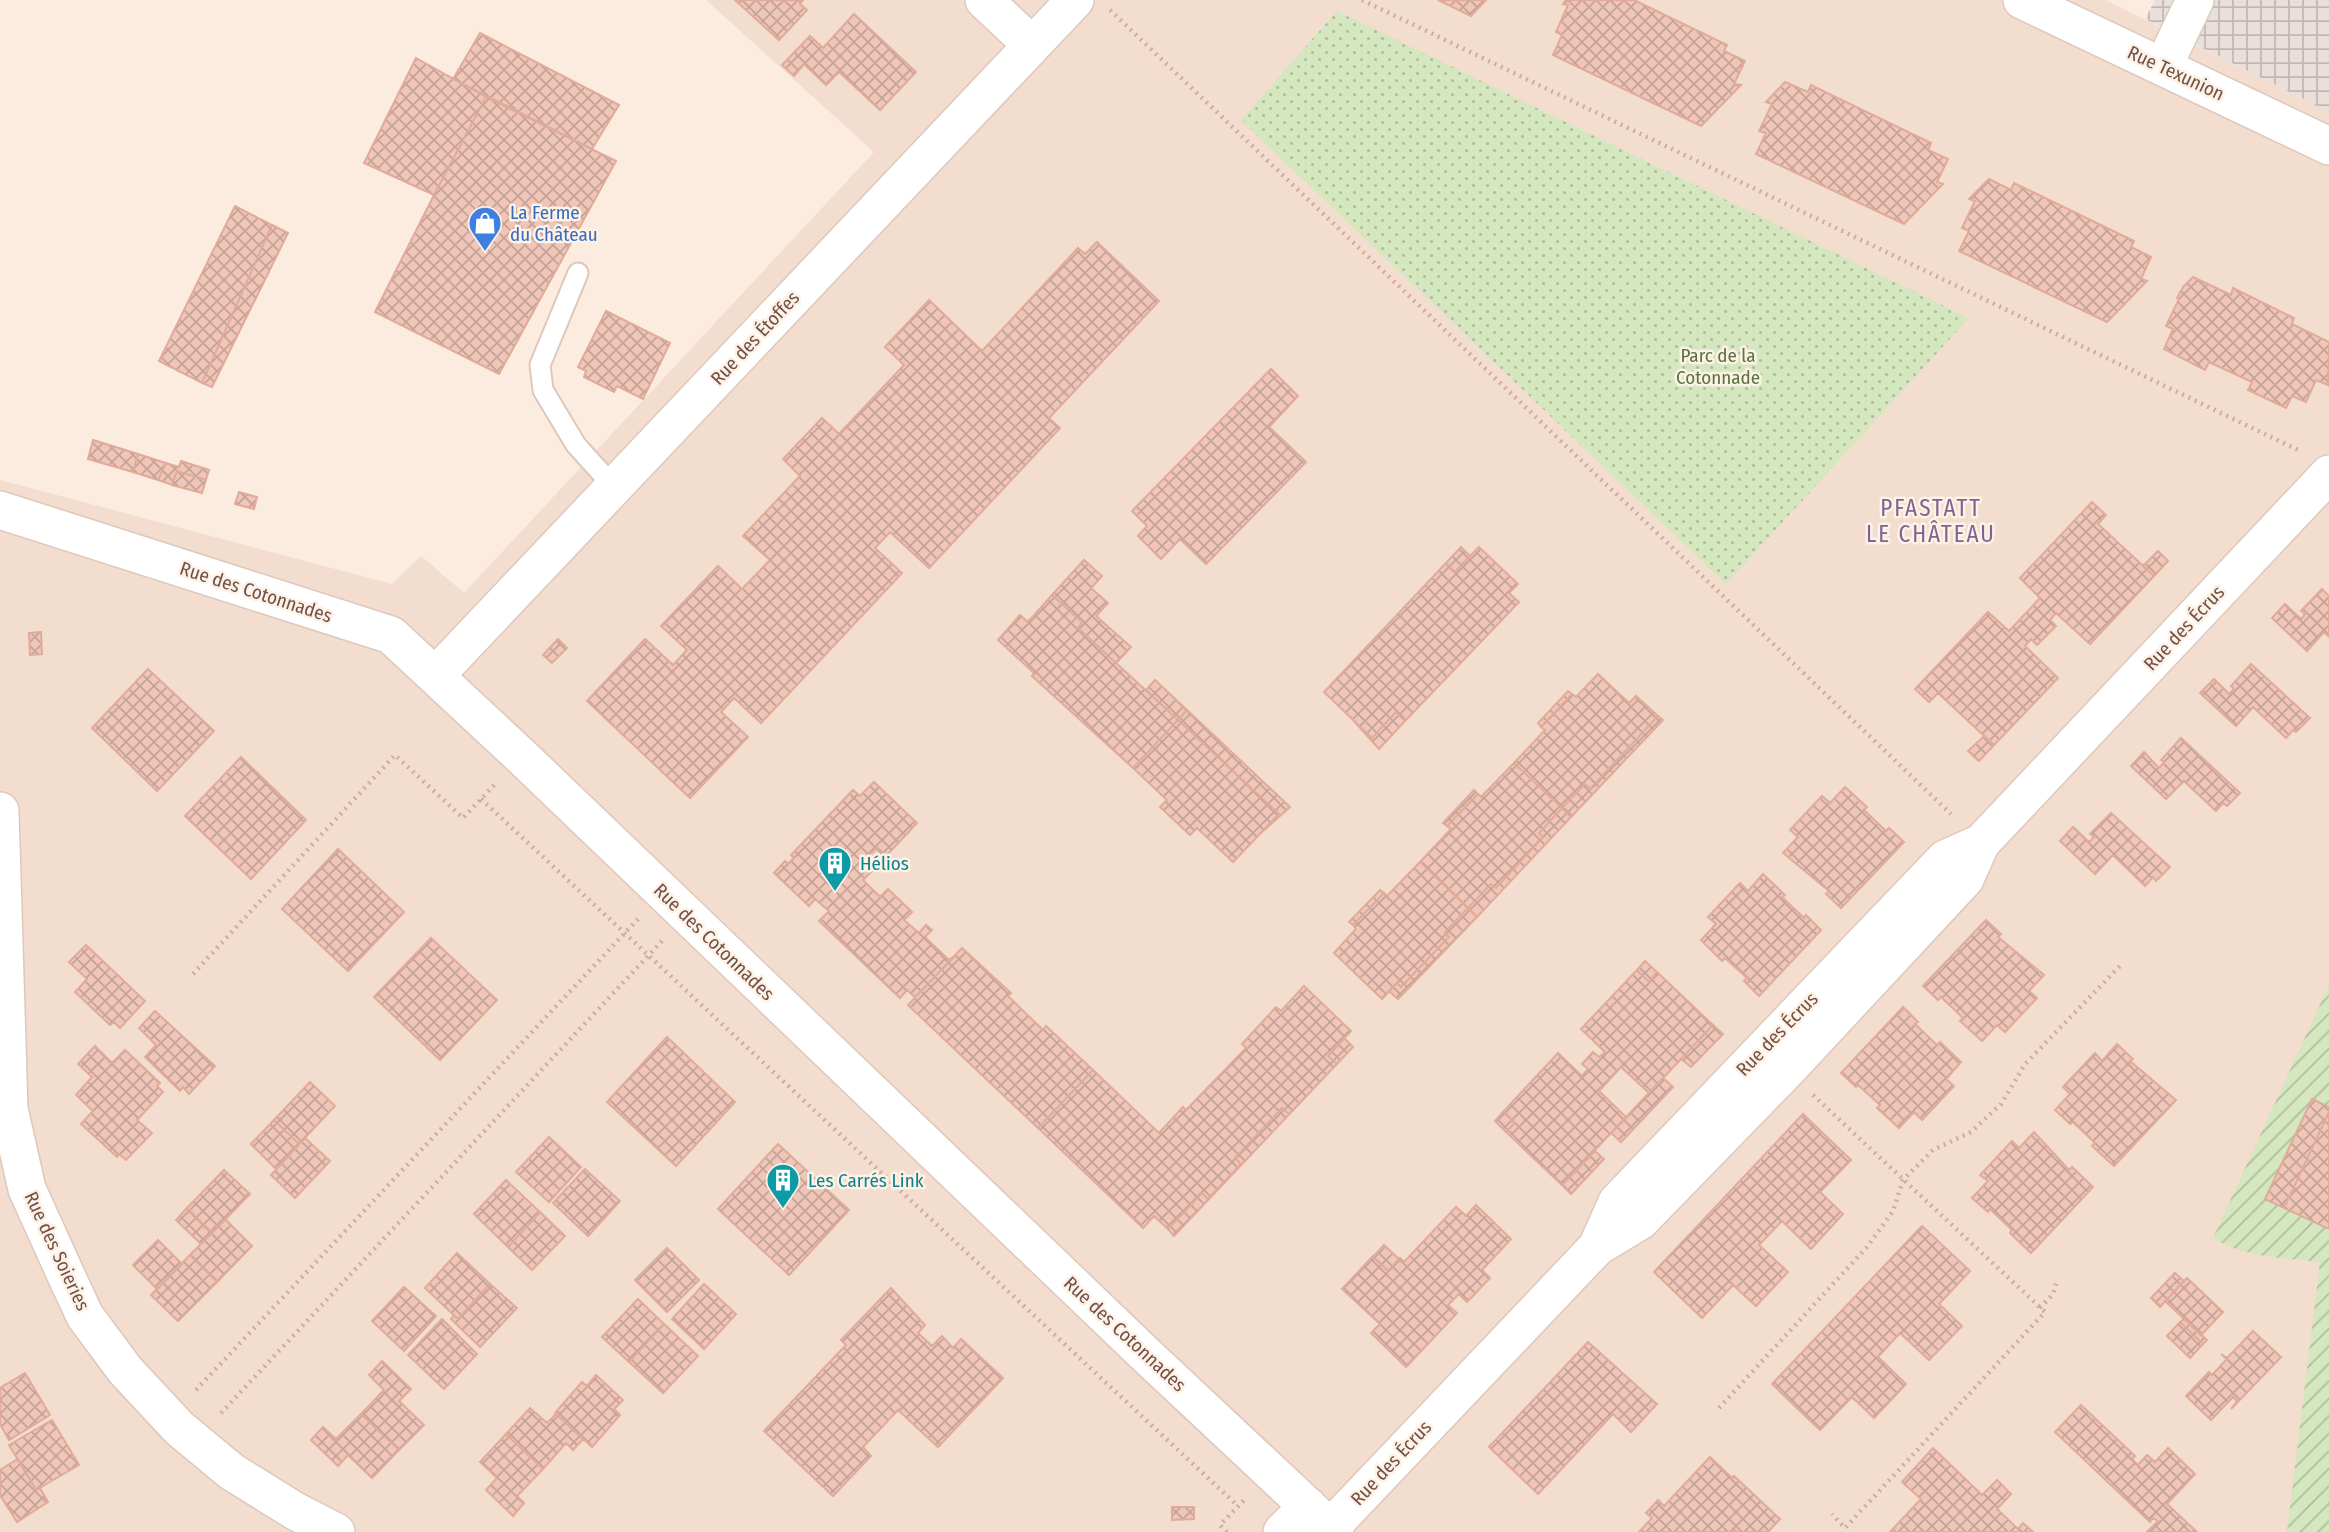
<svg xmlns="http://www.w3.org/2000/svg" width="2329" height="1532" viewBox="0 0 2329 1532" font-family="'Fira Sans Condensed',sans-serif">
  <defs>
    <pattern id="industrial-grid" width="8" height="8" patternUnits="userSpaceOnUse" patternTransform="scale(1.75)"><rect width="8" height="8" fill="#e9e0db"/><path d="M0 4h8M4 0v8" fill="none" stroke="#c1b8b4"/></pattern>
    <pattern id="park-dots" width="8" height="8" patternUnits="userSpaceOnUse" patternTransform="scale(1.75)"><rect width="8" height="8" fill="#d5e7bf"/><path d="M2 2h.1M6 6h.1" fill="none" stroke="#b1be9d" stroke-width="1.8" stroke-linecap="round"/></pattern>
    <pattern id="garden-furrows" width="10" height="10" patternUnits="userSpaceOnUse" patternTransform="scale(1.75)"><rect width="10" height="10" fill="#d5e7bf"/><path d="M-1 1l2-2M0 10L10 0M9 11l2-2" fill="none" stroke="#b1be9d"/></pattern>
    <pattern id="building-cross-hatch" width="8" height="8" patternUnits="userSpaceOnUse" patternTransform="scale(1.75)"><rect width="8" height="8" fill="#efc6b8"/><path d="M0 0l8 8M0 8l8-8" fill="none" stroke="#c6a398"/></pattern>
  </defs>
  <rect width="100%" height="100%" fill="#fbecdf"/>
  <path fill="#f2ddce" d="M 706,0 L 2105,0 L 2329,112 L 2329,1532 L 0,1532 L 0,480 L 392,584 L 421,556 L 464,593 L 874,152 Z"/>
  <path fill="url(#industrial-grid)" d="M 2155,0 L 2329,0 L 2329,112 L 2145,19 Z"/>
  <path fill="url(#park-dots)" d="M 1337,11 L 1969,318 L 1726,584 L 1241,120 Z"/>
  <path fill="url(#garden-furrows)" d="M 2329,985 L 2329,1532 L 2287,1532 L 2320,1262 C 2284,1258 2244,1258 2213,1238 Z"/>
  <path fill="url(#building-cross-hatch)" stroke="#e0ab99" stroke-width="2" d="M 735,0 L 803,0 L 800,4 L 807,10 L 779,40 Z
    M 1438,0 L 1486,0 L 1471,16 Z
    M 1566,0 L 1634,0 L 1727,45 L 1724,51 L 1745,61 L 1734,84 L 1741,85 L 1701,126 L 1553,55 L 1562,35 L 1556,32 L 1568,5 L 1563,4 Z
    M 854,14 L 916,72 L 880,110 L 839,72 L 826,85 L 804,64 L 794,76 L 782,65 L 810,36 L 823,48 Z
    M 480,33 L 619,105 L 592,149 L 453,79 Z
    M 416,58 L 486,97 L 434,195 L 364,163 Z
    M 1785,82 L 1808,92 L 1811,85 L 1931,143 L 1928,150 L 1948,159 L 1937,182 L 1943,184 L 1904,224 L 1756,154 L 1766,133 L 1759,131 L 1772,104 L 1766,102 Z
    M 486,97 L 616,161 L 499,374 L 375,312 L 434,195 Z
    M 1989,179 L 2011,190 L 2014,183 L 2134,241 L 2131,247 L 2151,257 L 2141,279 L 2147,281 L 2107,322 L 1959,251 L 1969,231 L 1962,228 L 1975,201 L 1969,199 Z
    M 235,206 L 272,225 L 202,383 L 159,361 Z
    M 272,225 L 288,233 L 212,387 L 202,383 Z
    M 1097,242 L 1159,301 L 1049,418 L 1060,428 L 929,568 L 890,532 L 875,548 L 902,573 L 761,723 L 734,698 L 721,712 L 748,737 L 690,798 L 587,701 L 645,639 L 673,665 L 687,650 L 661,626 L 718,566 L 742,589 L 770,560 L 743,536 L 800,476 L 783,459 L 822,418 L 839,434 L 904,365 L 885,347 L 929,300 L 982,351 L 1078,248 L 1085,254 Z
    M 2193,277 L 2231,295 L 2233,288 L 2294,318 L 2292,324 L 2329,342 L 2328,385 L 2316,380 L 2306,402 L 2292,396 L 2286,408 L 2248,390 L 2252,382 L 2209,362 L 2205,370 L 2164,349 L 2173,329 L 2166,326 L 2179,299 L 2177,298 L 2183,287 Z
    M 606,311 L 670,343 L 643,399 L 617,386 L 614,392 L 584,377 L 586,371 L 578,367 Z
    M 1271,369 L 1298,396 L 1269,427 L 1306,462 L 1206,564 L 1180,539 L 1161,559 L 1138,536 L 1147,526 L 1132,511 Z
    M 93,440 L 138,454 L 133,472 L 88,459 Z
    M 138,454 L 166,463 L 158,480 L 133,472 Z
    M 181,461 L 209,470 L 206,480 L 177,471 L 172,485 L 158,480 L 166,463 L 179,467 Z
    M 177,471 L 206,480 L 202,493 L 172,485 Z
    M 239,492 L 257,497 L 254,509 L 235,504 Z
    M 2092,502 L 2106,515 L 2098,524 L 2154,576 L 2090,644 L 2056,613 L 2050,620 L 2056,626 L 2037,645 L 2031,639 L 2025,646 L 2058,678 L 1994,745 L 1938,693 L 1929,702 L 1915,689 L 1988,612 L 2009,631 L 2040,598 L 2020,578 Z
    M 1461,547 L 1470,556 L 1455,572 L 1446,563 Z
    M 1479,547 L 1518,584 L 1509,593 L 1519,602 L 1405,721 L 1396,712 L 1372,738 L 1324,692 L 1446,563 L 1455,572 Z
    M 2158,551 L 2168,561 L 2154,576 L 2143,566 Z
    M 1084,560 L 1102,576 L 1091,588 L 1108,603 L 1096,616 L 1131,647 L 1116,663 L 1078,628 L 1082,622 L 1052,595 Z
    M 2322,589 L 2329,596 L 2329,637 L 2324,632 L 2307,651 L 2272,618 L 2285,604 L 2301,619 L 2305,614 L 2301,611 Z
    M 1052,595 L 1082,622 L 1078,628 L 1178,720 L 1133,768 L 1032,676 L 1034,673 L 998,640 L 1020,615 L 1028,622 Z
    M 41,632 L 42,654 L 30,655 L 29,633 Z
    M 558,639 L 567,648 L 552,663 L 543,655 Z
    M 2251,664 L 2310,718 L 2296,732 L 2293,730 L 2286,738 L 2253,707 L 2236,726 L 2200,693 L 2214,679 L 2229,694 L 2234,689 L 2231,686 Z
    M 148,669 L 214,731 L 157,791 L 92,728 Z
    M 1598,674 L 1629,703 L 1636,696 L 1658,716 L 1590,789 L 1585,784 L 1562,808 L 1514,763 L 1545,730 L 1541,727 L 1572,694 L 1576,697 Z
    M 1155,680 L 1187,710 L 1178,720 L 1146,690 Z
    M 1568,691 L 1572,694 L 1541,727 L 1538,723 Z
    M 1187,710 L 1290,807 L 1261,833 L 1279,814 L 1178,720 Z
    M 1396,712 L 1405,721 L 1379,749 L 1353,720 L 1372,738 Z
    M 1658,716 L 1663,720 L 1571,817 L 1562,808 L 1585,784 L 1590,789 Z
    M 1178,720 L 1279,814 L 1233,862 L 1197,828 L 1190,835 L 1160,807 L 1167,800 L 1133,768 Z
    M 1984,736 L 1994,745 L 1979,761 L 1968,751 Z
    M 2181,738 L 2240,793 L 2227,806 L 2223,803 L 2216,811 L 2184,781 L 2166,799 L 2131,766 L 2144,752 L 2159,768 L 2164,762 L 2161,760 Z
    M 241,757 L 306,820 L 251,879 L 185,816 Z
    M 1514,763 L 1562,808 L 1539,833 L 1543,837 L 1496,888 L 1491,884 L 1468,908 L 1420,862 L 1451,829 L 1447,826 L 1478,794 L 1481,797 Z
    M 874,782 L 917,823 L 886,856 L 877,847 L 865,859 L 875,868 L 863,880 L 880,897 L 888,889 L 912,912 L 904,920 L 919,933 L 926,925 L 932,930 L 925,937 L 949,960 L 957,954 L 915,997 L 907,990 L 900,998 L 819,921 L 829,911 L 815,899 L 809,906 L 774,873 L 785,861 L 788,864 L 794,858 L 791,855 L 853,790 L 860,796 Z
    M 1845,787 L 1867,807 L 1864,810 L 1886,831 L 1889,828 L 1904,842 L 1841,908 L 1826,894 L 1829,891 L 1783,853 L 1798,837 L 1790,830 L 1822,796 L 1830,803 Z
    M 1474,790 L 1478,794 L 1447,826 L 1443,823 Z
    M 1562,808 L 1571,817 L 1477,917 L 1468,908 L 1491,884 L 1496,888 L 1543,837 L 1539,833 Z
    M 2111,813 L 2170,867 L 2156,881 L 2153,877 L 2145,886 L 2113,855 L 2095,874 L 2060,841 L 2073,827 L 2089,842 L 2094,837 L 2090,834 Z
    M 877,847 L 886,856 L 875,868 L 865,859 Z
    M 338,849 L 404,912 L 348,971 L 282,909 Z
    M 1420,862 L 1468,908 L 1445,932 L 1449,937 L 1401,987 L 1397,983 L 1382,999 L 1334,953 L 1356,929 L 1353,925 L 1384,893 L 1387,896 Z
    M 1763,874 L 1785,895 L 1782,897 L 1804,918 L 1806,915 L 1821,930 L 1759,996 L 1744,981 L 1747,978 L 1725,958 L 1722,961 L 1701,940 L 1716,924 L 1708,917 L 1740,883 L 1748,891 Z
    M 1380,890 L 1384,893 L 1353,925 L 1349,922 Z
    M 1468,908 L 1477,917 L 1398,999 L 1389,991 L 1397,983 L 1401,987 L 1449,937 L 1445,932 Z
    M 1986,920 L 2001,934 L 1998,937 L 2044,975 L 2029,991 L 2037,998 L 2005,1032 L 1997,1025 L 1982,1041 L 1960,1021 L 1963,1018 L 1941,997 L 1938,1000 L 1923,986 Z
    M 431,938 L 497,1000 L 440,1060 L 374,997 Z
    M 86,945 L 145,1001 L 120,1028 L 114,1022 L 110,1025 L 75,992 L 87,979 L 69,962 Z
    M 962,948 L 1011,993 L 1008,996 L 1043,1030 L 1046,1026 L 1093,1070 L 1038,1128 L 908,1005 Z
    M 1645,961 L 1657,972 L 1649,982 L 1637,970 Z
    M 1637,970 L 1649,982 L 1657,972 L 1713,1025 L 1649,1093 L 1621,1067 L 1599,1091 L 1626,1117 L 1562,1185 L 1506,1132 L 1515,1123 L 1503,1112 L 1558,1053 L 1582,1076 L 1588,1069 L 1582,1064 L 1593,1052 L 1599,1057 L 1605,1052 L 1581,1029 Z
    M 1304,986 L 1351,1031 L 1328,1056 L 1337,1064 L 1289,1114 L 1282,1108 L 1235,1158 L 1241,1164 L 1208,1199 L 1202,1193 L 1168,1229 L 1154,1216 L 1143,1228 L 1038,1128 L 1093,1070 L 1159,1133 L 1183,1107 L 1186,1110 L 1246,1048 L 1242,1044 L 1276,1007 L 1281,1011 Z
    M 1903,1007 L 1918,1022 L 1915,1024 L 1937,1045 L 1940,1042 L 1961,1062 L 1946,1079 L 1954,1086 L 1922,1120 L 1914,1112 L 1899,1128 L 1877,1108 L 1880,1105 L 1858,1085 L 1856,1087 L 1841,1073 Z
    M 155,1011 L 215,1066 L 189,1094 L 183,1087 L 180,1091 L 145,1057 L 156,1045 L 139,1028 Z
    M 1713,1025 L 1723,1034 L 1691,1067 L 1681,1059 Z
    M 667,1037 L 735,1102 L 676,1166 L 607,1102 Z
    M 1344,1038 L 1353,1047 L 1174,1236 L 1168,1229 L 1202,1193 L 1208,1199 L 1241,1164 L 1235,1158 L 1282,1108 L 1289,1114 L 1337,1064 L 1328,1056 Z
    M 2117,1044 L 2133,1059 L 2130,1061 L 2176,1100 L 2114,1166 L 2092,1146 L 2095,1143 L 2073,1122 L 2070,1124 L 2055,1110 L 2070,1094 L 2063,1087 L 2095,1053 L 2102,1061 Z
    M 95,1046 L 112,1063 L 125,1050 L 160,1083 L 157,1086 L 163,1092 L 137,1120 L 152,1133 L 126,1160 L 119,1154 L 117,1157 L 81,1124 L 93,1111 L 76,1095 L 92,1077 L 78,1064 Z
    M 1663,1078 L 1673,1087 L 1621,1142 L 1611,1133 Z
    M 310,1082 L 335,1106 L 299,1144 L 274,1120 Z
    M 2312,1099 L 2329,1107 L 2329,1112 L 2284,1208 L 2265,1199 Z
    M 1503,1112 L 1515,1123 L 1506,1132 L 1495,1121 Z
    M 2329,1112 L 2329,1229 L 2284,1208 Z
    M 1803,1114 L 1851,1160 L 1820,1192 L 1843,1214 L 1811,1249 L 1782,1221 L 1759,1245 L 1788,1272 L 1756,1306 L 1733,1285 L 1702,1318 L 1654,1272 Z
    M 274,1120 L 299,1144 L 276,1169 L 251,1144 Z
    M 2034,1132 L 2069,1170 L 2072,1167 L 2093,1187 L 2031,1253 L 2010,1233 L 2012,1230 L 1990,1209 L 1988,1212 L 1972,1198 L 1988,1181 L 1980,1175 L 2012,1141 L 2019,1148 Z
    M 549,1137 L 581,1167 L 549,1202 L 516,1172 Z
    M 305,1138 L 330,1161 L 295,1198 L 271,1175 Z
    M 778,1144 L 849,1210 L 789,1275 L 718,1209 Z
    M 1595,1151 L 1604,1159 L 1571,1194 L 1562,1185 Z
    M 585,1169 L 620,1201 L 588,1236 L 553,1203 Z
    M 224,1170 L 250,1194 L 212,1233 L 187,1208 Z
    M 506,1180 L 540,1212 L 508,1247 L 474,1214 Z
    M 1476,1205 L 1511,1239 L 1482,1270 L 1490,1278 L 1467,1302 L 1459,1294 L 1448,1305 L 1457,1313 L 1406,1367 L 1371,1333 L 1380,1324 L 1342,1289 L 1373,1256 L 1388,1271 L 1400,1258 L 1404,1262 L 1456,1207 L 1466,1216 Z
    M 187,1208 L 212,1233 L 201,1244 L 176,1220 Z
    M 540,1212 L 565,1236 L 532,1270 L 508,1247 Z
    M 225,1219 L 252,1246 L 217,1282 L 190,1255 Z
    M 1922,1226 L 1970,1271 L 1939,1304 L 1962,1326 L 1929,1360 L 1900,1333 L 1878,1357 L 1906,1384 L 1874,1418 L 1852,1397 L 1820,1430 L 1772,1384 Z
    M 158,1240 L 182,1264 L 157,1289 L 133,1265 Z
    M 1384,1245 L 1399,1259 L 1388,1271 L 1373,1257 Z
    M 667,1248 L 699,1280 L 667,1312 L 635,1280 Z
    M 457,1253 L 490,1284 L 458,1319 L 425,1288 Z
    M 190,1255 L 217,1282 L 178,1321 L 151,1295 Z
    M 2175,1273 L 2184,1281 L 2160,1307 L 2151,1298 Z
    M 2187,1278 L 2223,1312 L 2201,1335 L 2165,1301 Z
    M 490,1284 L 517,1308 L 480,1347 L 451,1319 L 454,1316 L 458,1319 Z
    M 704,1284 L 736,1314 L 704,1349 L 672,1319 Z
    M 404,1287 L 436,1316 L 404,1351 L 372,1321 Z
    M 891,1288 L 925,1325 L 918,1333 L 932,1346 L 942,1336 L 953,1348 L 961,1339 L 1003,1378 L 938,1447 L 898,1410 L 863,1447 L 871,1456 L 833,1496 L 764,1431 L 846,1345 L 841,1340 Z
    M 638,1299 L 664,1324 L 629,1362 L 602,1337 Z
    M 442,1319 L 477,1354 L 444,1389 L 408,1355 Z
    M 2184,1319 L 2207,1340 L 2203,1344 L 2180,1322 Z
    M 2180,1322 L 2203,1344 L 2190,1358 L 2167,1336 Z
    M 664,1324 L 698,1356 L 663,1393 L 629,1362 Z
    M 2253,1331 L 2281,1357 L 2231,1409 L 2237,1401 L 2233,1397 L 2211,1420 L 2186,1396 L 2209,1372 L 2212,1375 L 2227,1359 L 2221,1354 L 2227,1358 Z
    M 1588,1342 L 1657,1404 L 1631,1432 L 1613,1414 L 1538,1494 L 1489,1447 Z
    M 382,1361 L 411,1389 L 399,1401 L 424,1425 L 399,1450 L 361,1414 L 384,1390 L 369,1375 Z
    M 25,1373 L 50,1415 L 9,1440 L 0,1424 L 0,1388 Z
    M 596,1375 L 623,1400 L 614,1409 L 620,1415 L 592,1447 L 555,1413 L 582,1382 L 587,1386 Z
    M 2081,1405 L 2135,1456 L 2132,1459 L 2138,1465 L 2147,1455 L 2155,1462 L 2168,1448 L 2195,1474 L 2167,1504 L 2197,1532 L 2147,1532 L 2158,1521 L 2153,1518 L 2150,1522 L 2055,1432 Z
    M 530,1408 L 547,1423 L 556,1414 L 583,1439 L 573,1450 L 566,1443 L 543,1469 L 506,1434 Z
    M 361,1414 L 399,1450 L 372,1478 L 348,1455 L 338,1466 L 311,1440 L 323,1427 L 336,1439 Z
    M 52,1420 L 79,1465 L 36,1490 L 9,1445 Z
    M 506,1434 L 543,1469 L 517,1496 L 524,1503 L 513,1516 L 486,1490 L 497,1478 L 480,1462 Z
    M 1933,1448 L 1982,1495 L 1997,1480 L 2011,1494 L 1997,1509 L 2018,1529 L 2023,1523 L 2033,1532 L 1890,1532 L 1921,1499 L 1902,1482 Z
    M 1710,1457 L 1732,1478 L 1734,1476 L 1780,1519 L 1768,1532 L 1737,1532 L 1735,1530 L 1733,1532 L 1639,1532 L 1652,1518 L 1646,1513 L 1658,1500 L 1664,1506 Z
    M 18,1459 L 36,1490 L 40,1488 L 48,1502 L 17,1522 L 0,1495 L 0,1470 Z
    M 1172,1507 L 1194,1507 L 1194,1519 L 1172,1520 Z"/>
  <g fill="none" stroke-linecap="round" stroke-linejoin="round">
    <defs>
      <path id="service" d="M 578,273 L 540,365 L 543,390 L 576,445 L 614,487"/>
      <path id="minor" d="M 984,0 L 1032,45
        M 2022,0 L 2329,146
        M 2163,67 L 2195,0
        M 0,510 L 391,635 L 521,756 L 1145,1354 L 1335,1532
        M 435,676 L 1075,0
        M 0,811 L 9,1109 L 27,1189 L 70,1284 L 85,1316 L 125,1370 L 179,1428 L 232,1472 L 295,1511 L 336,1532
        M 1597,1247 L 1617,1202 L 1945,859 L 1981,843
        M 1331,1527 L 1597,1247 L 1640,1221 L 1787,1070 L 1965,879 L 1981,843 L 2329,474
        M 1282,1532 L 1308,1506"/>
    </defs>
    <use href="#service" stroke="#dec8bc" stroke-width="23"/>
    <use href="#minor" stroke="#dec8bc" stroke-width="40"/>
    <path stroke="#d3aa9c" stroke-width="4.5" stroke-dasharray="2 5" stroke-linecap="butt" d="M 1362,0 L 2298,450
      M 1110,10 L 1951,814
      M 481,799 L 1238,1506
      M 193,974 L 395,755 L 463,818 L 497,782
      M 1813,1095 L 2045,1312 L 1845,1528 L 1832,1514
      M 2040,1308 L 2053,1294 L 2057,1280
      M 196,1390 L 638,919
      M 1719,1408 L 1867,1247 L 1893,1211 L 1903,1180 L 1933,1150 L 1971,1132 L 2001,1104 L 2025,1064 L 2120,966
      M 221,1413 L 662,941
      M 1227,1532 L 1220,1525 L 1246,1498"/>
    <use href="#service" stroke="#fff" stroke-width="19"/>
    <use href="#minor" stroke="#fff" stroke-width="37"/>
  </g>
  <defs>
    <symbol id="shop-pin" viewBox="-11 -11 22 30"><path d="M0 17L-7.5 6A9.5 9.5 0 1 1 7.5 6Z" fill="#3f7fe0" stroke="#fef1e5"/><path d="M-5-2.5h2.3a2.7 3.5 0 0 1 5.4 0H5L5.5 6h-11ZM-1.5-2.5h3a1.5 2.3 0 0 0-3 0Z" fill="#fff"/></symbol>
    <symbol id="building-pin" viewBox="-11 -11 22 30"><path d="M0 17L-7.5 6A9.5 9.5 0 1 1 7.5 6Z" fill="#0f9aa8" stroke="#fef1e5"/><path d="M-4-6H4V6H1V3H-1V6H-4ZM-2.5-4.3h1.7v1.8h-1.7ZM.8-4.3h1.7v1.8H.8ZM-2.5-1h1.7V.8h-1.7ZM.8-1h1.7V.8H.8Z" fill="#fff"/></symbol>
  </defs>
  <g fill-rule="evenodd">
    <use href="#shop-pin" x="466" y="204" width="38" height="52"/>
    <use href="#building-pin" x="816" y="844" width="38" height="52"/>
    <use href="#building-pin" x="764" y="1161" width="38" height="52"/>
  </g>
  <g text-anchor="middle" dominant-baseline="central" stroke-width="5" stroke-linejoin="round" paint-order="stroke">
    <g font-size="19" fill="#6f5148" stroke="#fef1e5">
      <text transform="translate(2176 73) rotate(25)">Rue Texunion</text>
      <text transform="translate(755 338) rotate(-47)">Rue des Étoffes</text>
      <text transform="translate(256 592) rotate(18)">Rue des Cotonnades</text>
      <text transform="translate(2184 628) rotate(-47)">Rue des Écrus</text>
      <text transform="translate(714 942) rotate(44)">Rue des Cotonnades</text>
      <text transform="translate(1777 1034) rotate(-46)">Rue des Écrus</text>
      <text transform="translate(57 1251) rotate(65)">Rue des Soieries</text>
      <text transform="translate(1125 1334) rotate(43)">Rue des Cotonnades</text>
      <text transform="translate(1391 1463) rotate(-47)">Rue des Écrus</text>
    </g>
    <g font-size="19" fill="#366cbe" stroke="#fef1e5" text-anchor="start">
      <text x="510" y="212">La Ferme<tspan x="510" dy="22">du Château</tspan></text>
    </g>
    <g font-size="19" fill="#577542" stroke="#fef1e5">
      <text x="1718" y="355">Parc de la<tspan x="1718" dy="22">Cotonnade</tspan></text>
    </g>
    <g font-size="19" fill="#0d838f" stroke="#fef1e5" text-anchor="start">
      <text x="860" y="863">Hélios</text>
      <text x="808" y="1180">Les Carrés Link</text>
    </g>
    <g font-size="23" letter-spacing="2" fill="#7d6493" stroke="#fef1e5">
      <text x="1931" y="508">PFASTATT<tspan x="1931" dy="26">LE CHÂTEAU</tspan></text>
    </g>
  </g>
</svg>
